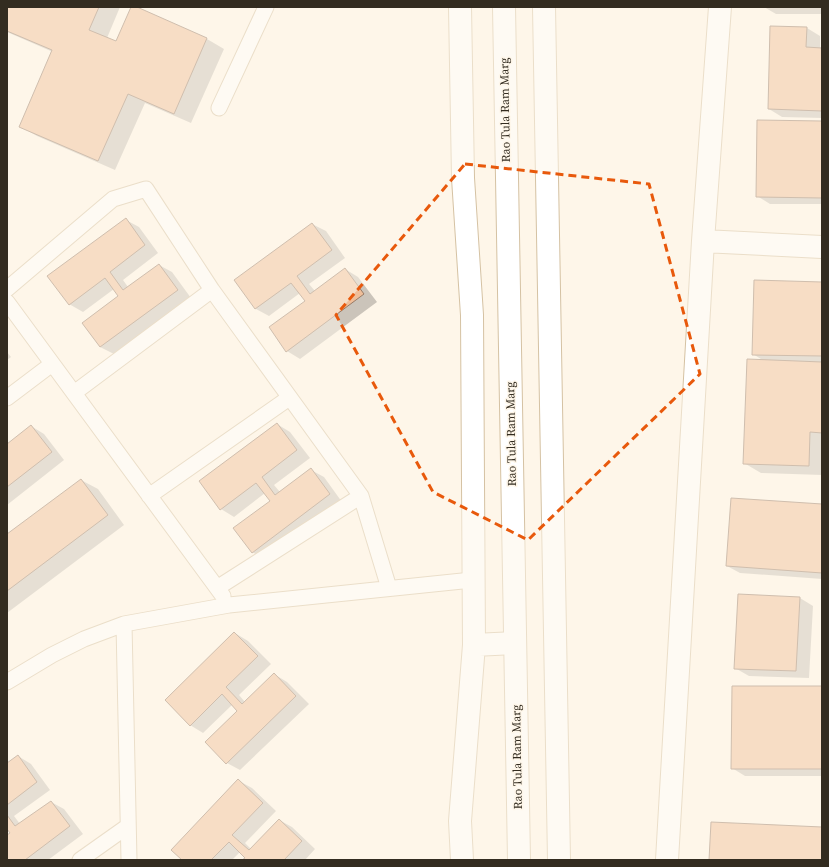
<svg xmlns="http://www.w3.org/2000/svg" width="829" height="867" viewBox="0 0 829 867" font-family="'Source Serif 4',serif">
  <rect width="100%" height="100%" fill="#fef6e9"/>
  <path fill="#0003" d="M 7,7 L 120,7 L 107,38 L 116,43 L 132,7 L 134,7 L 207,39 L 224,49 L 191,123 L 145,103 L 115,170 L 37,136 L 20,126 L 53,52 L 7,32 Z
    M 764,7 L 822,7 L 822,14 L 776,14 Z
    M 807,28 L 820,36 L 820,49 L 822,49 L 822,118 L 782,117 L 769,109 Z
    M 822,122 L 822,204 L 770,204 L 757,196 Z
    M 126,220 L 139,227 L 158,253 L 123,280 L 128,287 L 159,265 L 172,272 L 191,298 L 114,354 L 100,347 L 83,323 L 120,296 L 114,289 L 83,312 L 69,304 Z
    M 312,224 L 326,231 L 345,258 L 309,284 L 315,291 L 345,269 L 358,277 L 377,302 L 300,359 L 287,351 L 306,301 L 300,293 L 269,316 L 256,309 L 235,281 Z
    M 822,283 L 822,475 L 761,473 L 744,463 L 764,361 L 753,354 Z
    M 7,352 L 11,357 L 7,360 Z
    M 277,424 L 290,432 L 310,458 L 274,485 L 280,492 L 311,470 L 324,477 L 342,502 L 266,560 L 252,552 L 271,501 L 265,493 L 234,517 L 221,509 L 200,481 Z
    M 31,426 L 44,434 L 64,460 L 7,505 L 7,445 Z
    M 81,480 L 98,489 L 124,525 L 7,613 L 7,535 Z
    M 822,505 L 822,579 L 740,573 L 727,566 Z
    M 800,598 L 813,606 L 809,678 L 749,676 L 735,668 Z
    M 235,633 L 248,641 L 271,664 L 239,695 L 245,702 L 274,674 L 287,682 L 309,704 L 240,770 L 227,763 L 239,711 L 233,704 L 203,733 L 190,725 Z
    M 822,687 L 822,776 L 745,776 L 732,768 Z
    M 18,756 L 31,764 L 50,790 L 14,816 L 20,824 L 51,802 L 64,809 L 83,834 L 48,860 L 7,860 L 7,836 L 11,833 L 7,827 L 7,764 Z
    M 239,781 L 252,788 L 276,811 L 245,843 L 251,849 L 279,820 L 292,827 L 315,849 L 305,860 L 244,860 L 246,858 L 240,852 L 232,860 L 184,860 Z"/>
  <path fill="#efbe99" stroke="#987b66" d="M 7,7 L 99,7 L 89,30 L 116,41 L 131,7 L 137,7 L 207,38 L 174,114 L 128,94 L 98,161 L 19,127 L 52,50 L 7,31 Z
    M 770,26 L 807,27 L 806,47 L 822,48 L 822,111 L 768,109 Z
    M 757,120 L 822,121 L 822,198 L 756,197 Z
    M 126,218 L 145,245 L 110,272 L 123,290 L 159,264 L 178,290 L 100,347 L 82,323 L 118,296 L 105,278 L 69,305 L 47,276 Z
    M 312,223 L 332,250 L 297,276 L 310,294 L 345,268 L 364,294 L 286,352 L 269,327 L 305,301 L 291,283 L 255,309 L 234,280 Z
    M 754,280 L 822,282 L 822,356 L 752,355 Z
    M 747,359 L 822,362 L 822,433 L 810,432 L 809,466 L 743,464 Z
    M 277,423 L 297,450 L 262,477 L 275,495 L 311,468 L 330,494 L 252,553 L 233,528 L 270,501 L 256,483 L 220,510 L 199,481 Z
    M 31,425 L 52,452 L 7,487 L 7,444 Z
    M 81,479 L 108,515 L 7,591 L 7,534 Z
    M 731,498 L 822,504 L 822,573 L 726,566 Z
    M 738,594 L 800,597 L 796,671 L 734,669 Z
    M 234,632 L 258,656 L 226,687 L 242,704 L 274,673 L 296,696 L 226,764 L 205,742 L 237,711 L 222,694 L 190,726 L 165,700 Z
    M 732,686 L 822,686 L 822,769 L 731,769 Z
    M 18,755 L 37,782 L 7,805 L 7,763 Z
    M 238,779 L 263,803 L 232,835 L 249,850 L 279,819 L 302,841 L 284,860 L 242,860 L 245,858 L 229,842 L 211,860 L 182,860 L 171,850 Z
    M 51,801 L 70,826 L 25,860 L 7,860 L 7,835 L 10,833 L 7,829 L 7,815 L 15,826 Z
    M 711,822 L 822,827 L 822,860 L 709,860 Z"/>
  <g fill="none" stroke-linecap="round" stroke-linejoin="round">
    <defs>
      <path id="service" d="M 219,108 L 266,7
        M 7,289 L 113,199 L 146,189 L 212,290
        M 7,302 L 223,596
        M 74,393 L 212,290 L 361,496 L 217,588
        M 7,398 L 52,364
        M 149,496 L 289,398
        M 361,496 L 389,588
        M 124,624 L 129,860
        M 7,682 L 52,655 L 84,639 L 124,624 L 229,605 L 472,580
        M 80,860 L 128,826"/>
      <path id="minor" d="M 460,7 L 463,178 L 472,315 L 474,645 L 460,821 L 462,860
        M 703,241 L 822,247
        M 474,645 L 515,643
        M 667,860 L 703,241 L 720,7"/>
      <path id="secondary" d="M 504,7 L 519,860
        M 544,7 L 559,860"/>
    </defs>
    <use href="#service" stroke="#d5c2a3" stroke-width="17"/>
    <use href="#minor" stroke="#d5c2a3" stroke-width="24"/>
    <use href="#secondary" stroke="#d5c2a3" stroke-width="24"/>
    <use href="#service" stroke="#fff" stroke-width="15"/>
    <use href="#minor" stroke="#fff" stroke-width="22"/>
    <use href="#secondary" stroke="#fff" stroke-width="22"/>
  </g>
  <path d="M0 0H829V867H0ZM 465,164 L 649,184 L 700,374 L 528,540 L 433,492 L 336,315 Z" fill="#fef6e9" fill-opacity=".55" fill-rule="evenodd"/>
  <path fill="none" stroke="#e8590c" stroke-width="3" stroke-dasharray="8 5" stroke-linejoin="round" d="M 465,164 L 649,184 L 700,374 L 528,540 L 433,492 L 336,315 Z"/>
  <g text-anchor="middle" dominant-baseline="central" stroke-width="3" stroke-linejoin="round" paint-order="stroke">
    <g font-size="12" fill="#332c20" stroke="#fef6e9">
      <text transform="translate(505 110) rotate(-91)">Rao Tula Ram Marg</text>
      <text transform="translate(511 434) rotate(-91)">Rao Tula Ram Marg</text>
      <text transform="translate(517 757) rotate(-91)">Rao Tula Ram Marg</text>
    </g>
  </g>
  <rect width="829" height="867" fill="none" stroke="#332c20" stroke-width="16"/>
</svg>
